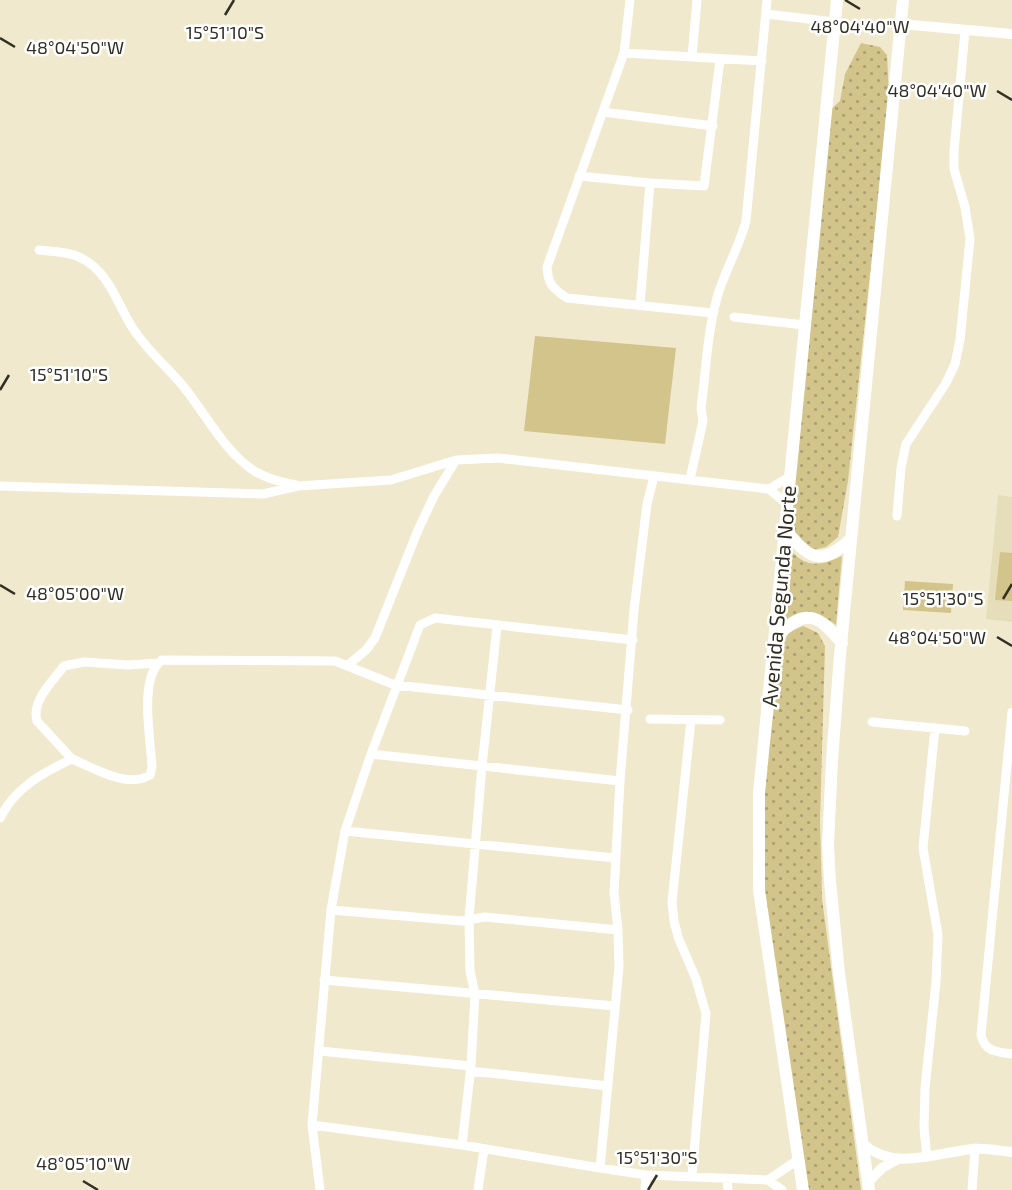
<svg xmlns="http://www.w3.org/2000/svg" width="1012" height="1190" viewBox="0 0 1012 1190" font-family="'Exo 2',sans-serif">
  <defs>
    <pattern id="grass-dots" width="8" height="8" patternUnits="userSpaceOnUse" patternTransform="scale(1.75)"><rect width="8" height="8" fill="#d2c48b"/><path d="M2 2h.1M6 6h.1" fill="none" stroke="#aba071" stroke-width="1.8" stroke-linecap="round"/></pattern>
  </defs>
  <rect width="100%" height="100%" fill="#f0e9cd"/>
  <path fill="#e6debb" d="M 998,495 L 1012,497 L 1012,622 L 986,619 Z"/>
  <path fill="url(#grass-dots)" d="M 861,43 L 880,47 L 887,55 L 889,96 L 848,481 L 838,537 L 826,547 L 812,550 L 788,528 L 828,112 L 840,101 L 845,74 Z
    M 788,547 C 804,568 819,567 842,556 L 836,625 C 816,610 804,606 782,622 Z
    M 803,626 L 818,633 L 825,646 L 820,820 L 822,899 L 861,1190 L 807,1190 L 762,889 L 763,791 L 783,642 L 790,632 Z"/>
  <path fill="#d2c48b" d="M 535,336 L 676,348 L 665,444 L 524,431 Z
    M 1000,552 L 1012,553 L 1012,601 L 995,600 Z
    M 905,581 L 953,584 L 951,613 L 903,610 Z"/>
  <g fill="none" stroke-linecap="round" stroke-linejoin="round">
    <path stroke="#fff" stroke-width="9" d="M 630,0 L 624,53 L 547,267 C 548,284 553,289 567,298 L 713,313
      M 766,14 L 834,22
      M 624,53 L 762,61
      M 692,57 L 697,0
      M 603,112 L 713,126
      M 579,176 L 650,183 L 704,186 L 720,60
      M 39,250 C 52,252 69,251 81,258 C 110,272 117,305 134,330 C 148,351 167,367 183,386 C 206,414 224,452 256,472 C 268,479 282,482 296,485
      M 640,305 L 650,183
      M 734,317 L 804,325
      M 654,476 L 647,504 L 634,610 L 620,781 L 614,893 L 618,930 L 619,967 L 600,1168 L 646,1175 L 768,1180 L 782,1190
      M 690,479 L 703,421 L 701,408 C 706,372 707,333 717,298 C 724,272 739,248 746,221 L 767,0
      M 0,486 L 263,494 L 298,486 L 391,480 L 456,460 L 498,458 L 769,489 L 787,504
      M 769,489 L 789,477
      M 897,516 L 901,468 L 906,444 L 946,383 L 955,364 L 960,340 L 970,239 L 965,207 L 954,169 L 954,151 L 965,31
      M 348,665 L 366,650 L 375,638 L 418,530 L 434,496 L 456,460
      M 1012,712 L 981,1035 C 985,1052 997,1052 1012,1054
      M 650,719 L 720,720
      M 691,720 L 672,902 L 674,921 L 678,937 L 696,979 L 706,1014 L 692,1176
      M 872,722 L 965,731
      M 371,754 L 620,781
      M 72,759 L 37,721 C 31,701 53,681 64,666 L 84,662 L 128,665 L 158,663
      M 0,818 C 15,788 42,773 72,759 C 94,768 127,789 150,775 L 152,767 C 151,741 138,677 162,660 L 335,661 L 395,685 L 628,710
      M 345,831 L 615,858
      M 331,910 L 462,921 L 485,917 L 618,930
      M 324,980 L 615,1006
      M 320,1051 L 471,1066
      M 470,1071 L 608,1086
      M 312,1125 L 462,1145 L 600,1168
      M 462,1145 L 471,1066 L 475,994 L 470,971 L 469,919 L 482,766 L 497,626
      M 927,1157 L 924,1128 L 925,1088 L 936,982 L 938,935 L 923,848 L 935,728
      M 727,1179 L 728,1190
      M 768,1180 L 799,1159
      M 320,1190 L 312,1125 L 331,910 L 345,831 L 371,754 L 420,625 L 435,618 L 633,640
      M 478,1190 L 484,1149
      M 645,1190 L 646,1175
      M 972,1190 L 975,1148"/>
    <path stroke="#fff" stroke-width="10" d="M 901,24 L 1012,34
      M 863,1144 C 896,1172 936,1152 974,1149 C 986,1148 1000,1151 1012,1152
      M 868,1182 L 882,1168 L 898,1159"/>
    <path stroke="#fff" stroke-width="12" d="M 785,529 C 809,559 820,567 851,539
      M 775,637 C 806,610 815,611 842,643
      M 803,1190 L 759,890 L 759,793 L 837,0
      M 869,1190 L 839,973 L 830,881 L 828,845 L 832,760 L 840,655 L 903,0"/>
  </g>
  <path fill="none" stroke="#322f24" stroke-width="2.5" d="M 845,0 L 860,9M 225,15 L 234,0M 0,38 L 15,47M 997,91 L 1012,100M 0,390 L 9,375M 0,585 L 15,594M 1003,599 L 1012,584M 997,637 L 1012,646M 83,1181 L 98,1190M 648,1190 L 657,1175"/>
  <g text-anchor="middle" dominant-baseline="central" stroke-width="5" stroke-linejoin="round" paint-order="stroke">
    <g font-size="21" fill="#322f24" stroke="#fff">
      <text transform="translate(778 596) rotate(-85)">Avenida Segunda Norte</text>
    </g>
  </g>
  <g font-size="18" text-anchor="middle" fill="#322f24" stroke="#fff" stroke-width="5" stroke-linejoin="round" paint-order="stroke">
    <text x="860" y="33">48°04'40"W</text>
    <text x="225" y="39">15°51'10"S</text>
    <text x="75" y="54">48°04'50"W</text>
    <text x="937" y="97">48°04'40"W</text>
    <text x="69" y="381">15°51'10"S</text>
    <text x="75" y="600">48°05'00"W</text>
    <text x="943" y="605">15°51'30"S</text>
    <text x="937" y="644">48°04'50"W</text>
    <text x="657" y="1164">15°51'30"S</text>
    <text x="83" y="1170">48°05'10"W</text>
  </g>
</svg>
